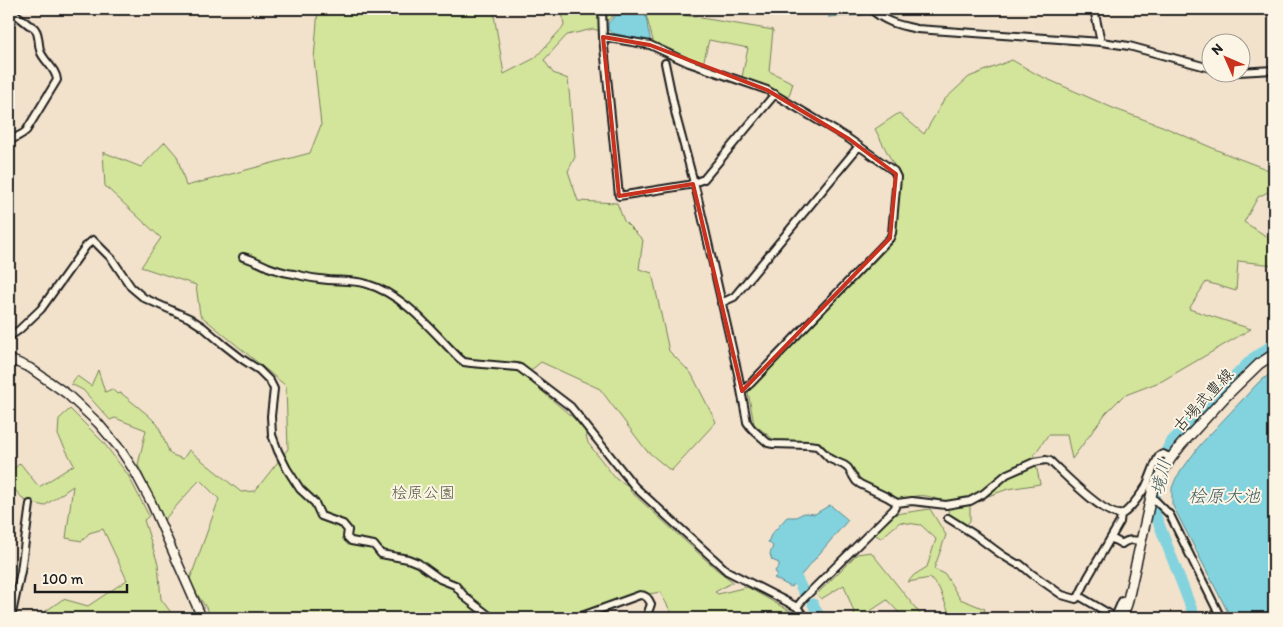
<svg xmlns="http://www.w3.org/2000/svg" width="1283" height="627" viewBox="0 0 1283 627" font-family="Itim,'Klee One',sans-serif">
  <rect width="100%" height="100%" fill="#f2e1cb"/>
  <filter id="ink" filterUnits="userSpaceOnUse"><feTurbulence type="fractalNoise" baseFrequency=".02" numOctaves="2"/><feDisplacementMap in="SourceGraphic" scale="10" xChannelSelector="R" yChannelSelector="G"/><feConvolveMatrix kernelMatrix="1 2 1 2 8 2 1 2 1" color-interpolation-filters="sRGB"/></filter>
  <g filter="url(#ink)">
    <path fill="#d2e59a" stroke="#77805b" d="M 318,9 L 493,9 L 504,74 L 535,58 L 564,26 L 562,10 L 563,9 L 621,9 L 606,22 L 607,33 L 593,29 L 567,35 L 544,60 L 553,73 L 568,79 L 575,157 L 568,171 L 578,201 L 617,203 L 624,221 L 643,240 L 639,269 L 652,273 L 669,351 L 691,373 L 716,422 L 671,471 L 646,450 L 600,389 L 541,362 L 524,376 L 584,427 L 588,443 L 616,479 L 631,487 L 630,491 L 716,569 L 733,582 L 715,592 L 718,594 L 747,587 L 795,614 L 798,618 L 667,618 L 671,612 L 660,592 L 628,598 L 571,618 L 213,618 L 189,582 L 219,499 L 200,480 L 194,486 L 164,520 L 138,465 L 146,430 L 115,418 L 110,420 L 83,390 L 71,384 L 77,376 L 91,386 L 98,370 L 105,392 L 112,389 L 117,394 L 121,393 L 148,415 L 158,425 L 170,454 L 183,459 L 189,450 L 241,492 L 255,491 L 288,449 L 286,386 L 200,315 L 196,285 L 141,267 L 161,238 L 105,186 L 103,152 L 141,167 L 165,142 L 177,156 L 186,186 L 310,153 L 321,125 L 314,59 Z
      M 630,9 L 658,9 L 659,11 L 773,30 L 769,71 L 793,83 L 788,99 L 742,77 L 748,48 L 709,40 L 703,64 L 654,44 L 646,15 Z
      M 1012,60 L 1038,75 L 1115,109 L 1162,126 L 1224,153 L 1274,172 L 1274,189 L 1258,197 L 1244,222 L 1274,241 L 1274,265 L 1238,261 L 1236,291 L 1206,282 L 1189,309 L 1251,329 L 1162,381 L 1123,396 L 1106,413 L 1072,459 L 1067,435 L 1048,435 L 1034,455 L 1040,484 L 1008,489 L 974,501 L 970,505 L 970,521 L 965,526 L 950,516 L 946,503 C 925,494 921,493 899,501 L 862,483 L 847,462 L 832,456 L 820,442 L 774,440 L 754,424 L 748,392 L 893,242 L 896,228 L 899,175 L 875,129 L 899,113 L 924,134 L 944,100 L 969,77 Z
      M 70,409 L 103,442 L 128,475 L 149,516 L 144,520 L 158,564 L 161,599 L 175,618 L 42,618 L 46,611 L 63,599 L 88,606 L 127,580 L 103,529 L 89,533 L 82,541 L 66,538 L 73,486 L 44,506 L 24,500 L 9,483 L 9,467 L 14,469 L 20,463 L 39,487 L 74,465 L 58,435 L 59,419 Z
      M 930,509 L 946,535 L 934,569 L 945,574 L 960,599 L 985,609 L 981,618 L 954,618 L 948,610 L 939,588 L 930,578 L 908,582 L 914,575 L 927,567 L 936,539 L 921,525 L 900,522 L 881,538 L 874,534 L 896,514 Z
      M 871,552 L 921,615 L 922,618 L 904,618 L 887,600 L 860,618 L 856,618 L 844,585 L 821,599 L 817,594 L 857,554 Z"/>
    <path fill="#83d3de" stroke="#5a8a90" d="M 623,9 L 646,16 L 648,30 L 650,37 L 650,40 L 647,41 L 612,33 L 608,30 L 608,23 Z
      M 839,9 L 856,9 L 863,15 L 828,17 Z
      M 1274,371 L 1274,618 L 1231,618 L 1172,504 L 1172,488 L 1176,478 L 1200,445 L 1258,383 Z
      M 830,505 L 848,520 L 791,587 L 774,578 L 777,575 L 775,571 L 779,566 L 779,563 L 772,560 L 770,554 L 773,546 L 768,542 L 771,535 L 787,517 L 796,517 L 804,513 L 815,514 Z"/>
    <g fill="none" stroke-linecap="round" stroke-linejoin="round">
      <path stroke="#83d3de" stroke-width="11" d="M 797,579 L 803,591
        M 813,604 L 820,618
        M 1195,618 L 1154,511 L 1155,488 L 1161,463 L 1170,443 L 1253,358 L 1274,344"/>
      <defs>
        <path id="minor" d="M 602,9 L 603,37 L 619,196 L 688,185 L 704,179 L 775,94
          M 871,9 C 884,22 899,25 917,29 L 1101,42 L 1129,46 L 1210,68
          M 1094,9 L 1101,42
          M 603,37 L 650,45 L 689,63 L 767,90 L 849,139 L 894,171 L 897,177 L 892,233 L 890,238 L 751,383 L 742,391
          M 665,63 L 676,116 L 697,194 L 738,374 L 747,422 L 752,429 L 768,443 L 773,444 L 808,445 L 817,446 L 830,459 L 844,465 L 848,468 L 856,481 L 860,484 L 887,497 L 897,503 L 912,501 L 946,505 L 970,501 L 983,494 L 1007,474 L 1034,462 L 1046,460 L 1050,461 C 1062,472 1106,518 1122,514 C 1128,512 1141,494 1145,488 C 1151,477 1153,466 1159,456 L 1163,454 L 1171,458
          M 1238,72 L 1274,70
          M 9,142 C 15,136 21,136 26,131 L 57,80 C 56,69 46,63 41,53 C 37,44 41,28 29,25 L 9,9
          M 243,257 C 252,259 260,263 268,267 C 276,270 285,273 294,274 C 305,277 317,279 328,280 C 341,281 354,280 367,284 C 405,295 432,331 459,358 L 464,362 L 471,363 L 517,367 L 520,368 L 571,407 L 635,487 L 727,571 L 797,607 L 805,618
          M 721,303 L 734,297 L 859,146
          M 9,337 L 19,330 L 41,309 L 86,246 L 93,240 L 112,259 L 131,287 L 144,298 L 189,318 L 203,327 L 224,345 L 242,359 L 259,370 L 270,381 L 274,389 L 271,416 L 272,435 L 278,451 L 287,469 L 300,489 L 315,503 L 321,516 L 343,524 L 348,530 L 347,537 L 351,541 L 374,545 L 381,554 L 408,559 L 418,563 L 440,579 L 455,585 L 466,598 L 492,618
          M 1152,497 L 1170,515 L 1221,618
          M 948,518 L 975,535 L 1002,555 L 1017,564 L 1020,564 L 1032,574 L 1062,595 L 1076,599 L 1079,596 L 1115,617 L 1122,601 L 1128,601
          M 1111,538 L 1122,544 C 1127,539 1134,540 1141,541
          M 1079,596 L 1088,577 L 1120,522 L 1121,514
          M 797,607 L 804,598 L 894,509 L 897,503
          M 11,618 L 21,571 L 30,504
          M 576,618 L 640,595 C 646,595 649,599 651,604 L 646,618"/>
        <path id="tertiary" d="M 9,359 L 30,368 L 67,394 L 98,423 L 120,449 L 135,472 L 151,502 L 202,618"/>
        <path id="secondary" d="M 1122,618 L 1127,604 L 1153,488 L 1171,458 L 1181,445 L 1225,397 L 1259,364 L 1274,354"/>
      </defs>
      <use href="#minor" stroke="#1c1c1c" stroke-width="10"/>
      <use href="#tertiary" stroke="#1c1c1c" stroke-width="11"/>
      <use href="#secondary" stroke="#1c1c1c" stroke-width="12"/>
      <use href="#minor" stroke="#fcf5e5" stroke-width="6"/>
      <use href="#tertiary" stroke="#fcf5e5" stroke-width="8"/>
      <use href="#secondary" stroke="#fcf5e5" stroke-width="9"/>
    </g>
  </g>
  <path fill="none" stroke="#c8321e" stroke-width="4" stroke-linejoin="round" d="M 603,37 L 650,45 L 767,90 L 849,139 L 896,174 L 890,238 L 742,391 L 693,184 L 619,196 Z"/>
  <g text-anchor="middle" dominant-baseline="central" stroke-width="4" stroke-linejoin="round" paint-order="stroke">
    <g font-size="16" fill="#1c1c1c" stroke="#fcf5e5">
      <text transform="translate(1203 400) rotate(-47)">古場武豊線</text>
    </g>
    <g font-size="16" fill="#535842" stroke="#fcf5e5">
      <text x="423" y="492">桧原公園</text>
    </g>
    <g font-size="18" font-style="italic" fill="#405c60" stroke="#fcf5e5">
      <text transform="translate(1161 477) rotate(-77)">境川</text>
      <text x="1224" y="496">桧原大池</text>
    </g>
  </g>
  <rect width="1283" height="627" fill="none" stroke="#fcf5e5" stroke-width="30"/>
  <rect x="15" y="15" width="1253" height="597" fill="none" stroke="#1c1c1c" stroke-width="2" filter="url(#ink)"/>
  <g transform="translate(1226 58) rotate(315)"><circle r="24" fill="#fcf5e5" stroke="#a29e95"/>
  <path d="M0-4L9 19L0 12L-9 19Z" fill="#c8321e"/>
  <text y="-8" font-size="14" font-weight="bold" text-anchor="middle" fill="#1c1c1c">N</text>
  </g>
  <path d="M35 584v8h92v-8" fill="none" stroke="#1c1c1c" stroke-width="2.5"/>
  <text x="42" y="584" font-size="15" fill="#1c1c1c" stroke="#fcf5e5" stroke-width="4" paint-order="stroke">100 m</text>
</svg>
